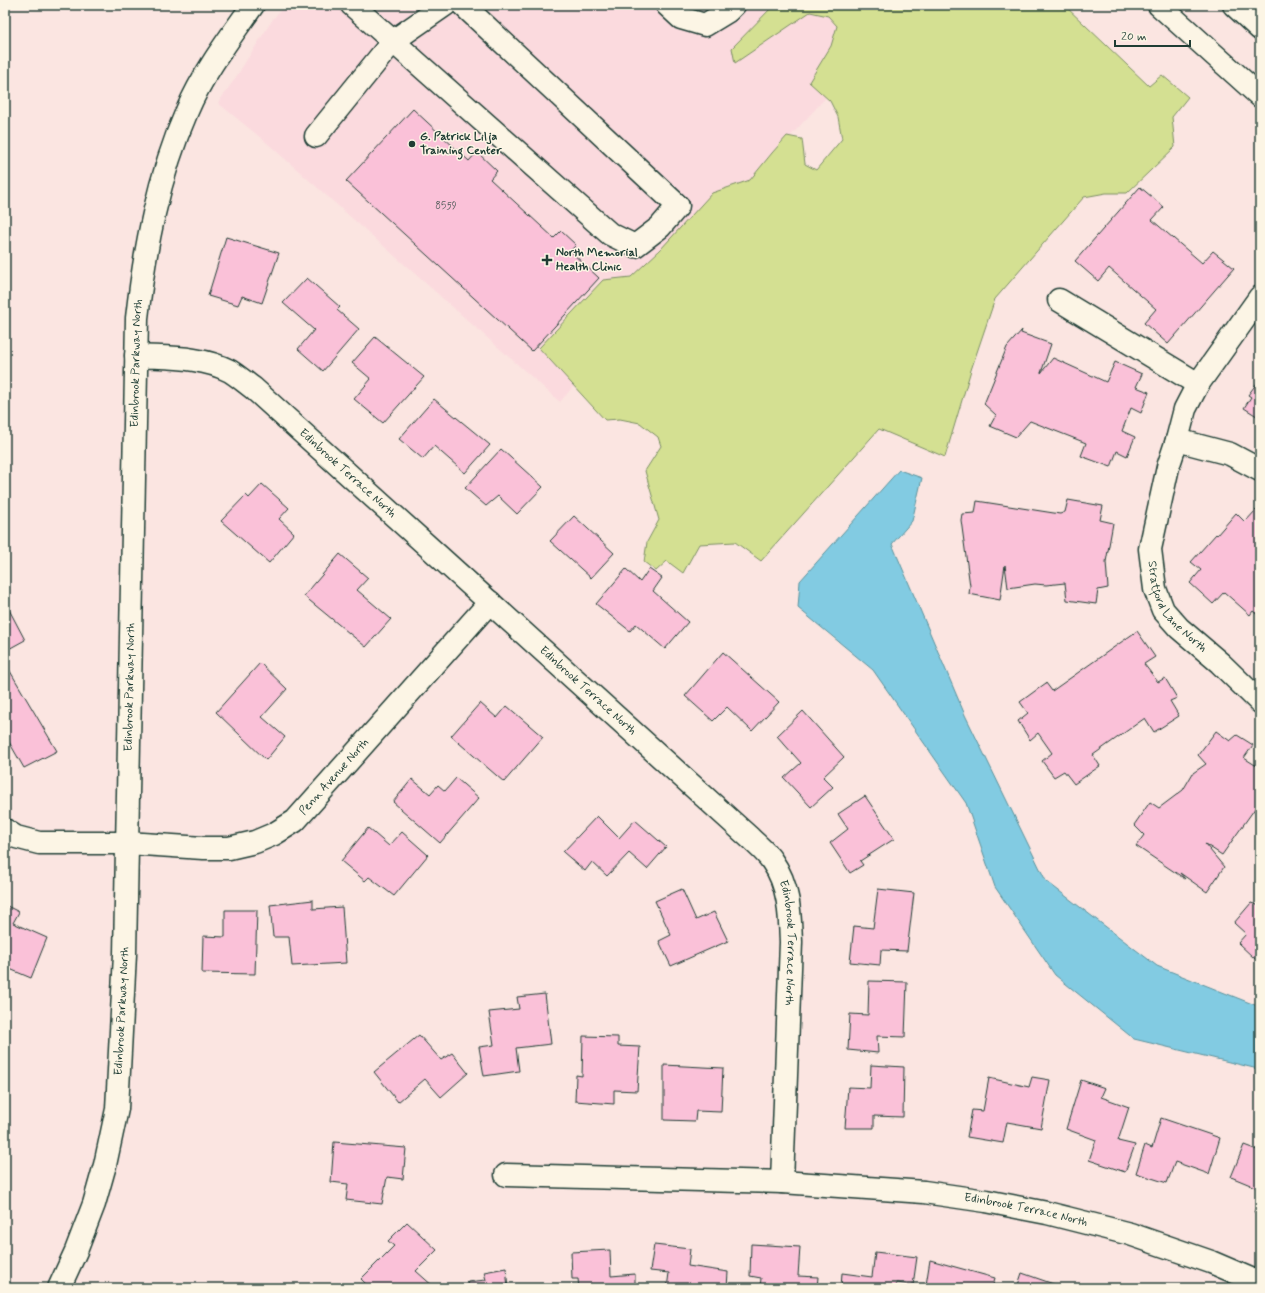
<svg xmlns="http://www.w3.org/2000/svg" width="1265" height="1293" viewBox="0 0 1265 1293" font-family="Mynerve,sans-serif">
  <rect width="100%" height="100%" fill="#fbe5e1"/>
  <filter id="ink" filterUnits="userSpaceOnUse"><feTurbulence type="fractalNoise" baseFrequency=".025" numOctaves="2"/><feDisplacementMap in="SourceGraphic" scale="8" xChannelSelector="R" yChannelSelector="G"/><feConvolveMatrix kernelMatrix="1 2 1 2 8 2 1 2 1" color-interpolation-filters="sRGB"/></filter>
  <g filter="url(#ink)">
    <path fill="#fbdade" d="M 285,5 L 911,5 L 750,180 L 560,402 L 267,143 L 218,103 L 234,80 L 273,19 Z"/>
    <path fill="#d4e092" stroke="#7a8e63" d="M 774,5 L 794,5 L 798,8 L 800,5 L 1064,5 L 1149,86 L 1162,75 L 1188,97 L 1172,117 L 1175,147 L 1127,193 L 1106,193 L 1084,197 L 995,299 L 971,370 L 945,457 L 879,429 L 761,561 L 735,542 L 699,544 L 683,573 L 667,561 L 656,571 L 644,562 L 647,542 L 659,520 L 645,471 L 661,446 L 658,437 L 640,423 L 620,419 L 605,420 L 539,348 L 603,280 L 631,277 L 660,250 L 712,193 L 750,180 L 772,153 L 787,136 L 802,139 L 805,164 L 816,170 L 842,139 L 838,117 L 830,101 L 809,82 L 831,46 L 837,26 L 828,16 L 810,12 L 735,63 L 732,48 Z"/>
    <path fill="#82cbe2" stroke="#5a929c" d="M 899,470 L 922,478 L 912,521 L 892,544 L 965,715 L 1046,881 L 1157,966 L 1260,1007 L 1260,1068 L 1258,1069 L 1134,1039 L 1055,975 L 995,887 L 966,803 L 873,670 L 798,608 L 800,581 Z"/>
    <path fill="#fac1d8" stroke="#1f3d34" d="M 413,109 L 469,161 L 477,152 L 497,171 L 490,179 L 554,238 L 561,231 L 576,245 L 570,251 L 599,278 L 532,351 L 346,181 Z
      M 1140,187 L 1164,207 L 1152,220 L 1202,263 L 1213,251 L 1234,268 L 1168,344 L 1144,323 L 1156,309 L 1109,268 L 1098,281 L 1075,261 Z
      M 226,237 L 279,253 L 262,303 L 242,296 L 238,305 L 208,296 Z
      M 307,278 L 340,307 L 337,310 L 359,329 L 323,371 L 298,349 L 314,330 L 283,303 Z
      M 1022,330 L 1021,333 L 1051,344 L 1041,373 L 1053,358 L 1106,382 L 1115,362 L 1142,374 L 1136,387 L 1149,392 L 1141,413 L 1131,408 L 1122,431 L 1135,437 L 1127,456 L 1117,451 L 1111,467 L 1081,456 L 1086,443 L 1030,421 L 1016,437 L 990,426 L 996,415 L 984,404 L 1007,347 Z
      M 375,337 L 424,377 L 383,423 L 354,399 L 371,379 L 352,363 Z
      M 1260,379 L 1260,418 L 1244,408 L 1251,397 L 1248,395 Z
      M 434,399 L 490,445 L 465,473 L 434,446 L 423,459 L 399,439 Z
      M 501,449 L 543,487 L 517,514 L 498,496 L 486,506 L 465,488 Z
      M 262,484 L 289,508 L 279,519 L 294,533 L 269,563 L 221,521 L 246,495 L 249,498 Z
      M 1068,500 L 1103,506 L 1100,520 L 1113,523 L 1106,562 L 1108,588 L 1098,590 L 1096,604 L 1067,600 L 1065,583 L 1046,585 L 1035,584 L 1008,588 L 1005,565 L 1000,600 L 969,594 L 970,586 L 961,520 L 962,514 L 975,513 L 977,501 L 1060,514 L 1065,512 Z
      M 1256,510 L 1260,514 L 1260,617 L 1253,611 L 1250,615 L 1224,592 L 1213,604 L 1190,583 L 1201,570 L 1191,562 L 1216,534 L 1217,535 L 1236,513 L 1245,522 Z
      M 574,516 L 614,553 L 591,578 L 550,541 Z
      M 340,554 L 368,578 L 357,590 L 391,619 L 366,647 L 304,596 Z
      M 626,569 L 640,582 L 649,569 L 662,578 L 653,591 L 688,622 L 665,649 L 636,624 L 630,631 L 596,604 Z
      M 5,602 L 25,640 L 5,651 Z
      M 1137,631 L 1155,657 L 1144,664 L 1158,682 L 1165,678 L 1177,698 L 1170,701 L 1179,716 L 1154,732 L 1145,718 L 1093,755 L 1100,766 L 1074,784 L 1064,771 L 1054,777 L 1042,761 L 1052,753 L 1038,733 L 1030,740 L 1018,721 L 1028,713 L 1020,702 L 1046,683 L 1052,691 Z
      M 723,652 L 779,702 L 752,731 L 727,707 L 713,721 L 685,696 Z
      M 260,663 L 287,689 L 262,717 L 285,737 L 266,760 L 216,712 Z
      M 7,666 L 57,751 L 24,768 L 5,735 L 5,667 Z
      M 480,703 L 497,718 L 507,706 L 543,737 L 504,782 L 451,736 Z
      M 803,711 L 844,757 L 823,777 L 833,787 L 811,807 L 784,778 L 801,763 L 777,736 Z
      M 1216,731 L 1230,741 L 1237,735 L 1253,745 L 1244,758 L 1260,768 L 1260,810 L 1256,807 L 1222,855 L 1205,844 L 1224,867 L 1207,892 L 1180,873 L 1185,879 L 1136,846 L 1144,835 L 1134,825 L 1150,802 L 1159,808 L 1183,790 L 1193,773 L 1206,764 L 1198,755 Z
      M 456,778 L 479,798 L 440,843 L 393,802 L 412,779 L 430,794 L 438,785 L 445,791 Z
      M 865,796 L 894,839 L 860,861 L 863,865 L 850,873 L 830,843 L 848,829 L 838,814 Z
      M 597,816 L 619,838 L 635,820 L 666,847 L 647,869 L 629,853 L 607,876 L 592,862 L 585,871 L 563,852 Z
      M 368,828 L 389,846 L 402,832 L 428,855 L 394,896 L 369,877 L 365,881 L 341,861 Z
      M 682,889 L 696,920 L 714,912 L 728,941 L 671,966 L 659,941 L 671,935 L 655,901 Z
      M 878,889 L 914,893 L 907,951 L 881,950 L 880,965 L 850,962 L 854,926 L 873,928 Z
      M 313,900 L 313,909 L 342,907 L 346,963 L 292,966 L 289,937 L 273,937 L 270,905 Z
      M 1251,903 L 1260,906 L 1260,961 L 1254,958 L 1238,943 L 1246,934 L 1234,923 Z
      M 5,905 L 19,912 L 13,923 L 47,938 L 31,978 L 5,967 Z
      M 225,910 L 257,910 L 255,974 L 202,973 L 203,936 L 225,937 Z
      M 869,981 L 907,982 L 905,1037 L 877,1036 L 878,1053 L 848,1050 L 850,1014 L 868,1015 Z
      M 545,994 L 551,1044 L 516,1048 L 519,1071 L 484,1076 L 479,1047 L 494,1045 L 489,1012 L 519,1009 L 517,997 Z
      M 419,1035 L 441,1060 L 452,1053 L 468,1073 L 441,1097 L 425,1079 L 398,1102 L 374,1072 Z
      M 583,1036 L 618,1037 L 618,1046 L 640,1047 L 637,1091 L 614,1090 L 614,1104 L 575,1101 L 576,1075 L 582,1076 Z
      M 664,1065 L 723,1068 L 721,1112 L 696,1111 L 695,1121 L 664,1120 Z
      M 871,1065 L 904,1067 L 903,1117 L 874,1116 L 874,1128 L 845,1128 L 848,1087 L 870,1088 Z
      M 1032,1077 L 1050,1080 L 1041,1128 L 1007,1122 L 1003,1143 L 967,1137 L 972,1110 L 983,1111 L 989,1078 L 1029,1087 Z
      M 1081,1080 L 1105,1088 L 1101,1097 L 1129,1107 L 1118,1141 L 1135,1145 L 1125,1172 L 1089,1160 L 1096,1140 L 1066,1129 Z
      M 1161,1118 L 1220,1138 L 1209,1174 L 1175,1162 L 1167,1183 L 1136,1173 L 1145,1145 L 1152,1148 Z
      M 334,1142 L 406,1148 L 403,1179 L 387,1177 L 382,1204 L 346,1200 L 348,1184 L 331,1182 Z
      M 1244,1145 L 1260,1151 L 1260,1189 L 1231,1177 Z
      M 1260,1200 L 1260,1214 L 1254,1212 Z
      M 407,1222 L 437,1250 L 416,1271 L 434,1287 L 433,1288 L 370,1288 L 361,1279 L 394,1246 L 388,1241 Z
      M 751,1244 L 800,1247 L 798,1276 L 818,1277 L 817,1288 L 760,1288 L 761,1278 L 750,1276 Z
      M 654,1245 L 690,1249 L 688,1266 L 728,1272 L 727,1288 L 667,1288 L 669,1273 L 650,1271 Z
      M 610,1250 L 611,1276 L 635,1274 L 635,1288 L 579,1288 L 578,1279 L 572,1279 L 571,1252 Z
      M 875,1252 L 917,1257 L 913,1285 L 896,1283 L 896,1288 L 841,1288 L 842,1273 L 872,1277 Z
      M 930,1260 L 995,1278 L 992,1288 L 933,1288 L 926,1285 Z
      M 506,1268 L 508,1288 L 468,1288 L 467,1282 L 486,1280 L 484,1272 Z
      M 1022,1273 L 1062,1287 L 1061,1288 L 1017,1288 Z"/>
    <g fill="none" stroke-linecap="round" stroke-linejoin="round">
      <defs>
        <g id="minor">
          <path d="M 352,5 L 610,234 L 635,246 L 660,227 L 678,206 L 463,5"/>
          <path d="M 667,5 L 681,18 L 705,25 L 728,11 L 734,5"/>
          <path d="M 316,136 L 393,41 L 445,5"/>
          <path id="s1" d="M 1260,297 L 1198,384 L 1185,409 L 1177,440 L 1168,467 L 1150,549 L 1155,589 L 1163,610 L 1179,628 L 1220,663 L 1260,702"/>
          <path d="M 1059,300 L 1198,384"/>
          <path id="s2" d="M 136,356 C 167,358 202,356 230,371 C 238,376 246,383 253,388 L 750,838 C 757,845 766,852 772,861 C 789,885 790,913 791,942 L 782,1182"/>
          <path d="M 1177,440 L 1230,454 L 1260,470"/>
          <path id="s3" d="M 5,830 L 16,837 L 39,843 L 127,843 L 203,848 L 229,848 L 255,842 L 274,834 L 295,821 L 490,602"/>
          <path id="s4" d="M 506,1175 L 782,1182 L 924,1192 L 986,1201 L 1047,1213 L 1130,1234 L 1211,1262 L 1260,1283"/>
          <path id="s5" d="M 59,1288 L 76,1251 L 94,1204 L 105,1165 L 117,1109 L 125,954 L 137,318 C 145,248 158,177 187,111 C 203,73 229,39 253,5"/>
        </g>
        <path id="major" d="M 1159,5 L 1260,96
          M 1234,5 L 1260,29"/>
      </defs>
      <use href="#minor" stroke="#1f3d34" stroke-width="25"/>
      <use href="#major" stroke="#1f3d34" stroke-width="25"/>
      <use href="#minor" stroke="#fcf5e5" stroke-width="22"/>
      <use href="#major" stroke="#fcf5e5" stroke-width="22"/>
    </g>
  </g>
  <g fill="#1f3d34" stroke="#fcf5e5" stroke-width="1.5">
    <circle cx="412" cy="144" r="4"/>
    <path d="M545 254h4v4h4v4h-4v4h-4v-4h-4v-4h4z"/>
  </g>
  <g text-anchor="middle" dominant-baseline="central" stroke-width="3" stroke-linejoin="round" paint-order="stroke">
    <g font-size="10" fill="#565e5d">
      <text x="446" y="206">8559</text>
    </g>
    <g font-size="12" font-weight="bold" fill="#1f3d34" stroke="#fcf5e5" text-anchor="start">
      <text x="420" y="137">G. Patrick Lilja<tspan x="420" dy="14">Training Center</tspan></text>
      <text x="556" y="253">North Memorial<tspan x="556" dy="14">Health Clinic</tspan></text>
    </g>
    <g font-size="12" fill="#1f3d34" stroke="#fcf5e5">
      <text stroke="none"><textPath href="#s5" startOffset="935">Edinbrook Parkway North</textPath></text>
      <text stroke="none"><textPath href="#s2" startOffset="252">Edinbrook Terrace North</textPath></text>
      <text stroke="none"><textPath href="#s1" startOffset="346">Stratford Lane North</textPath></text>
      <text stroke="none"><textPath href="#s5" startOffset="611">Edinbrook Parkway North</textPath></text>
      <text stroke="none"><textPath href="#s2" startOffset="576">Edinbrook Terrace North</textPath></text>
      <text stroke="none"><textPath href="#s3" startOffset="358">Penn Avenue North</textPath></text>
      <text stroke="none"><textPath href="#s2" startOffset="912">Edinbrook Terrace North</textPath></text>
      <text stroke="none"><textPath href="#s5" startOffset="287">Edinbrook Parkway North</textPath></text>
      <text stroke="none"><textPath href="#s4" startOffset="522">Edinbrook Terrace North</textPath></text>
    </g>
  </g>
  <rect width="1265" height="1293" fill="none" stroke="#fcf5e5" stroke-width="20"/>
  <rect x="10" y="10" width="1245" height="1273" fill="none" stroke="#1f3d34" stroke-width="1.5" filter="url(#ink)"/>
  <path d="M1115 40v6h75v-6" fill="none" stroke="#1f3d34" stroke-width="2"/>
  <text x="1121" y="40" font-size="12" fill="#1f3d34" stroke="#fcf5e5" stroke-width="3" paint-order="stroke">20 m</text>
</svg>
